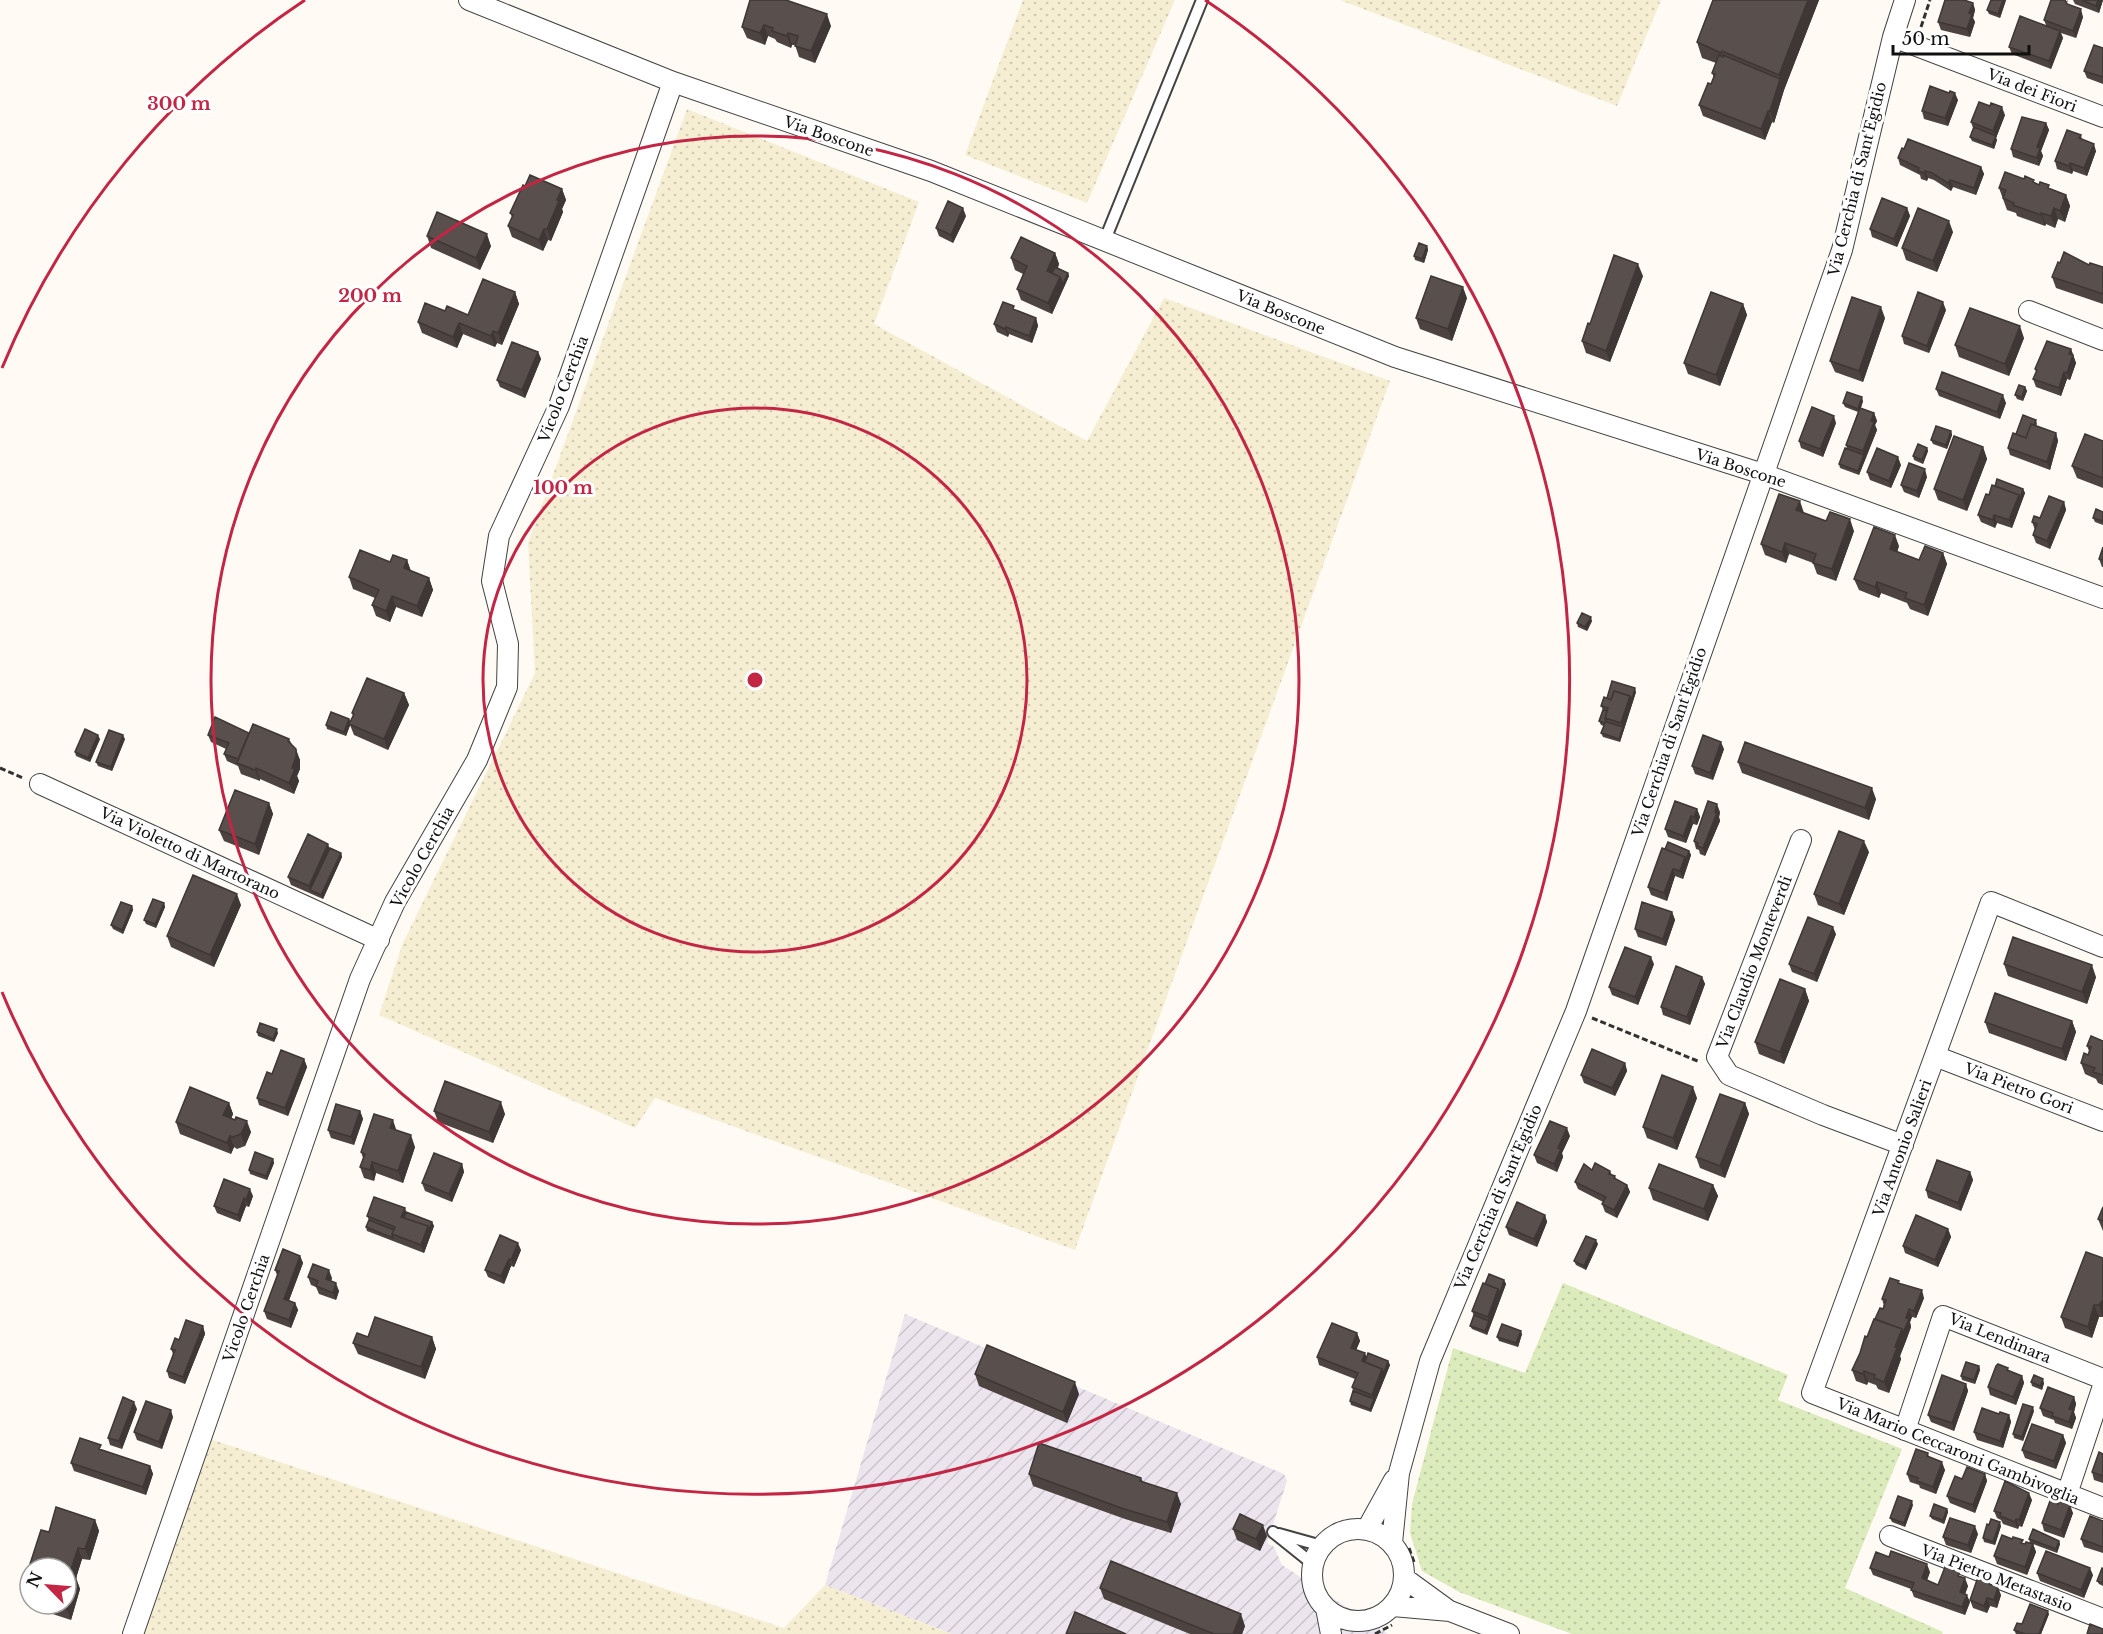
<svg xmlns="http://www.w3.org/2000/svg" width="2103" height="1634" viewBox="0 0 2103 1634" font-family="'Libre Baskerville',serif">
  <defs>
    <pattern id="industrial-furrows" width="10" height="10" patternUnits="userSpaceOnUse" patternTransform="scale(1.5)"><rect width="10" height="10" fill="#ece5ee"/><path d="M-1 1l2-2M0 10L10 0M9 11l2-2" fill="none" stroke="#c9c3cb"/></pattern>
    <pattern id="farmland-dots" width="8" height="8" patternUnits="userSpaceOnUse" patternTransform="scale(1.5)"><rect width="8" height="8" fill="#f6eed3"/><path d="M2 2h.1M6 6h.1" fill="none" stroke="#d2cbb4" stroke-width="1.8" stroke-linecap="round"/></pattern>
    <pattern id="grass-dots" width="8" height="8" patternUnits="userSpaceOnUse" patternTransform="scale(1.5)"><rect width="8" height="8" fill="#dbebbc"/><path d="M2 2h.1M6 6h.1" fill="none" stroke="#bbc8a1" stroke-width="1.8" stroke-linecap="round"/></pattern>
  </defs>
  <rect width="100%" height="100%" fill="#fffbf4"/>
  <path fill="url(#industrial-furrows)" d="M 905,1314 L 1284,1474 L 1287,1481 L 1267,1543 L 1274,1547 L 1282,1565 L 1388,1634 L 952,1634 L 825,1585 Z"/>
  <path fill="url(#farmland-dots)" d="M 1023,0 L 1175,0 L 1087,203 L 965,155 Z
    M 1340,0 L 1661,0 L 1617,106 Z
    M 687,109 L 919,202 L 874,324 L 1087,441 L 1164,298 L 1390,381 L 1075,1250 L 655,1098 L 635,1128 L 379,1015 L 402,945 L 535,673 L 528,543 Z
    M 201,1436 L 784,1628 L 825,1585 L 952,1634 L 142,1634 Z"/>
  <path fill="url(#grass-dots)" d="M 1563,1283 L 1788,1375 L 1778,1400 L 1902,1449 L 1845,1588 L 1943,1632 L 1942,1634 L 1572,1634 L 1459,1592 L 1422,1571 L 1410,1533 L 1412,1504 L 1453,1348 L 1525,1373 Z"/>
  <g fill="none" stroke-linecap="round" stroke-linejoin="round">
    <defs>
      <path id="service" d="M 1104,242 L 1202,0
        M 1273,1532 L 1313,1564
        M 1279,1534 L 1322,1546"/>
      <path id="minor" d="M 469,0 L 673,82 L 931,171 L 1395,357 L 1763,474 L 2103,598
        M 1893,37 L 2103,117
        M 2029,311 L 2103,340
        M 40,784 L 379,940
        M 1801,840 L 1717,1057 L 1729,1075 L 1823,1115 L 1903,1145
        M 2103,947 L 1991,902 L 1812,1393 L 2103,1508
        M 1935,1056 L 2103,1121
        M 1905,1430 L 1943,1316 L 2103,1379
        M 2067,1494 L 2103,1386
        M1312 1575a46 46 0 1 1 92 0a46 46 0 1 1-92 0Z
        M 1367,1529 L 1394,1480
        M 1890,1536 L 2103,1619
        M 1392,1543 L 1399,1473 L 1430,1361 L 1576,1011 L 1842,250 L 1893,37 L 1905,0
        M 1404,1578 L 1448,1610
        M 1393,1606 L 1450,1611 L 1509,1634
        M 1326,1608 L 1331,1634
        M 133,1634 L 360,979 L 395,902 L 477,760 L 507,687 L 508,644 L 492,581 L 499,536 L 559,406 L 673,82"/>
    </defs>
    <use href="#service" stroke="#434343" stroke-width="14"/>
    <use href="#minor" stroke="#434343" stroke-width="22"/>
    <path stroke="#323232" stroke-width="3" stroke-dasharray="6 3" stroke-linecap="butt" d="M 1921,27 L 1930,0
      M 0,768 L 23,778
      M 1592,1018 L 1700,1062
      M 1409,1548 L 1414,1562
      M 1375,1634 L 1392,1625"/>
    <use href="#service" stroke="#fff" stroke-width="10"/>
    <use href="#minor" stroke="#fff" stroke-width="20"/>
  </g>
  <path fill="#4d4441" d="M 750,0 L 831,26 L 815,63 L 799,57 L 795,45 L 792,45 L 791,48 L 777,42 L 775,39 L 768,36 L 765,45 L 747,38 L 742,27 Z
    M 1713,0 L 1819,0 L 1784,90 L 1774,123 L 1772,122 L 1765,140 L 1703,116 L 1699,105 L 1714,78 L 1712,73 L 1716,63 L 1702,58 L 1697,42 Z
    M 2006,0 L 2000,18 L 1989,14 L 1987,10 Z
    M 2068,0 L 2067,3 L 2083,17 L 2076,38 L 2061,33 L 2063,38 L 2051,69 L 2012,54 L 2009,47 L 2046,25 L 2044,20 Z
    M 2073,0 L 2103,0 L 2099,13 L 2075,4 Z
    M 1973,3 L 1975,10 L 1973,18 L 1975,22 L 1970,37 L 1941,30 L 1938,22 Z
    M 2103,48 L 2103,84 L 2087,78 L 2084,71 Z
    M 1958,100 L 1948,126 L 1924,119 L 1922,111 Z
    M 2005,115 L 1996,138 L 1997,140 L 1994,149 L 1972,141 L 1970,137 L 1973,128 L 1971,122 Z
    M 2046,123 L 2049,130 L 2041,151 L 2043,156 L 2039,166 L 2013,157 L 2011,149 Z
    M 2081,135 L 2082,139 L 2096,151 L 2087,176 L 2073,171 L 2072,174 L 2057,169 L 2055,161 Z
    M 1898,158 L 1981,167 L 1984,174 L 1976,195 L 1953,187 L 1951,191 L 1934,180 L 1928,178 L 1927,181 L 1921,179 L 1920,175 L 1900,165 Z
    M 2035,183 L 2066,195 L 2070,206 L 2065,222 L 2058,219 L 2055,228 L 2046,224 L 2045,226 L 2017,216 L 2016,213 L 2007,210 L 1999,188 Z
    M 525,186 L 562,189 L 566,200 L 562,209 L 563,212 L 551,241 L 548,240 L 543,251 L 512,237 L 508,226 L 512,217 L 510,213 Z
    M 1907,208 L 1910,216 L 1897,247 L 1872,237 L 1870,229 Z
    M 966,216 L 953,243 L 939,236 L 936,228 Z
    M 1953,232 L 1937,272 L 1906,260 L 1902,248 Z
    M 427,236 L 491,246 L 480,270 L 431,248 Z
    M 1427,246 L 1428,250 L 1424,263 L 1415,260 L 1414,256 Z
    M 1055,253 L 1059,264 L 1058,268 L 1068,273 L 1069,276 L 1052,314 L 1021,300 L 1017,289 L 1023,274 L 1015,270 L 1011,258 Z
    M 2060,263 L 2089,265 L 2103,267 L 2103,304 L 2056,288 L 2052,277 Z
    M 1643,276 L 1610,362 L 1586,353 L 1582,341 L 1590,324 Z
    M 515,292 L 519,304 L 502,345 L 497,343 L 495,347 L 463,334 L 457,348 L 422,333 L 418,322 L 445,311 L 468,315 Z
    M 1467,298 L 1452,341 L 1420,329 L 1416,318 Z
    M 1743,304 L 1747,315 L 1720,386 L 1688,374 L 1684,363 Z
    M 1016,310 L 1036,318 L 1038,326 L 1032,343 L 1009,334 L 1008,337 L 997,332 L 994,324 Z
    M 1946,310 L 1929,353 L 1904,344 L 1902,336 Z
    M 1885,318 L 1863,382 L 1835,372 L 1830,361 Z
    M 2024,338 L 2009,376 L 1959,357 L 1955,345 Z
    M 2071,349 L 2076,363 L 2070,380 L 2067,379 L 2061,396 L 2036,387 L 2033,379 L 2036,372 L 2035,369 Z
    M 538,352 L 541,359 L 525,398 L 500,387 L 497,380 Z
    M 2025,387 L 2027,391 L 2023,401 L 2017,399 L 2015,395 Z
    M 1936,389 L 2006,403 L 2000,419 L 1939,396 Z
    M 1863,401 L 1861,408 L 1874,413 L 1877,421 L 1875,425 L 1877,430 L 1859,475 L 1840,468 L 1839,464 L 1847,449 L 1846,445 L 1858,412 L 1845,407 L 1843,403 Z
    M 2036,420 L 2037,424 L 2036,426 L 2056,433 L 2058,441 L 2050,470 L 2010,455 L 2008,448 Z
    M 1836,423 L 1823,457 L 1801,448 L 1799,441 Z
    M 1951,431 L 1952,435 L 1947,449 L 1933,444 L 1931,440 Z
    M 2103,441 L 2103,488 L 2077,478 L 2072,466 Z
    M 1983,447 L 1987,459 L 1967,511 L 1938,500 L 1934,489 Z
    M 1927,448 L 1928,451 L 1923,464 L 1914,460 L 1913,456 Z
    M 1901,465 L 1891,488 L 1870,480 L 1867,472 Z
    M 1927,477 L 1919,498 L 1904,492 L 1901,485 Z
    M 1995,486 L 2023,489 L 2025,493 L 2012,528 L 1997,523 L 1995,528 L 1981,522 L 1978,515 L 1989,495 Z
    M 2064,502 L 2066,510 L 2050,549 L 2036,543 L 2033,535 L 2035,530 L 2032,522 L 2040,518 Z
    M 2103,512 L 2103,525 L 2095,522 L 2093,518 Z
    M 1804,513 L 1854,531 L 1836,581 L 1817,574 L 1813,563 L 1789,554 L 1786,563 L 1765,555 L 1761,544 Z
    M 1899,546 L 1897,552 L 1919,560 L 1943,553 L 1947,564 L 1928,616 L 1910,609 L 1907,603 L 1881,593 L 1879,598 L 1859,590 L 1854,579 Z
    M 2103,547 L 2103,567 L 2102,567 L 2099,559 Z
    M 407,560 L 411,571 L 429,578 L 433,590 L 422,617 L 396,607 L 390,622 L 376,616 L 372,605 L 375,598 L 353,589 L 349,577 L 390,562 Z
    M 1592,621 L 1587,631 L 1578,627 L 1577,623 Z
    M 1636,692 L 1620,742 L 1603,737 L 1601,733 L 1604,726 L 1601,725 L 1599,721 L 1603,710 L 1601,706 L 1607,698 Z
    M 404,693 L 409,705 L 388,750 L 354,735 L 350,725 L 346,736 L 327,729 L 326,725 L 349,719 L 350,722 L 353,716 L 352,713 Z
    M 249,733 L 289,739 L 300,760 L 300,769 L 297,776 L 299,781 L 294,794 L 260,779 L 260,781 L 241,774 L 238,766 L 227,761 L 224,754 L 226,749 L 211,742 L 208,735 Z
    M 100,739 L 90,762 L 76,756 L 75,752 Z
    M 125,739 L 112,771 L 98,766 L 96,762 Z
    M 1724,749 L 1713,780 L 1695,774 L 1692,766 Z
    M 1738,762 L 1876,799 L 1869,820 L 1742,773 Z
    M 269,803 L 273,814 L 259,855 L 224,841 L 219,830 Z
    M 1697,809 L 1700,817 L 1697,825 L 1693,824 L 1686,843 L 1668,837 L 1665,829 Z
    M 1720,812 L 1719,817 L 1720,821 L 1705,856 L 1700,854 L 1699,850 L 1696,849 L 1694,841 Z
    M 330,848 L 341,853 L 342,857 L 323,899 L 291,885 L 288,877 Z
    M 1665,849 L 1689,851 L 1691,855 L 1683,879 L 1675,876 L 1667,901 L 1651,895 L 1648,887 Z
    M 1869,852 L 1844,915 L 1818,905 L 1814,894 Z
    M 164,903 L 165,907 L 156,928 L 146,924 L 144,920 Z
    M 241,905 L 214,967 L 171,947 L 167,936 Z
    M 132,906 L 133,910 L 123,934 L 113,929 L 111,925 Z
    M 1672,912 L 1675,920 L 1666,946 L 1638,937 L 1635,929 Z
    M 1836,934 L 1817,982 L 1792,972 L 1789,964 Z
    M 1654,964 L 1638,1005 L 1612,995 L 1609,987 Z
    M 2004,964 L 2096,977 L 2087,1004 L 2008,976 Z
    M 1702,977 L 1705,984 L 1690,1025 L 1663,1015 L 1661,1007 Z
    M 1805,989 L 1809,1001 L 1784,1064 L 1759,1054 L 1755,1042 Z
    M 2072,1021 L 2076,1032 L 2066,1061 L 1989,1033 L 1985,1022 Z
    M 257,1032 L 278,1033 L 274,1042 L 258,1036 Z
    M 2103,1041 L 2103,1085 L 2098,1083 L 2096,1079 L 2085,1074 L 2081,1063 L 2088,1055 L 2089,1051 L 2087,1046 Z
    M 304,1059 L 307,1067 L 288,1116 L 259,1105 L 257,1098 L 272,1074 Z
    M 1625,1063 L 1627,1071 L 1615,1096 L 1584,1083 L 1581,1075 Z
    M 1697,1098 L 1677,1150 L 1647,1138 L 1643,1127 Z
    M 229,1103 L 233,1114 L 231,1119 L 235,1120 L 251,1132 L 245,1146 L 237,1149 L 234,1147 L 231,1154 L 180,1134 L 176,1122 Z
    M 1745,1103 L 1749,1114 L 1725,1178 L 1700,1168 L 1696,1157 Z
    M 360,1111 L 363,1119 L 354,1145 L 331,1138 L 328,1130 Z
    M 434,1111 L 505,1114 L 493,1143 L 438,1122 Z
    M 396,1130 L 415,1147 L 403,1183 L 376,1173 L 374,1181 L 364,1178 L 360,1167 L 363,1158 L 361,1152 Z
    M 1570,1136 L 1562,1153 L 1563,1157 L 1557,1172 L 1537,1163 L 1534,1155 Z
    M 273,1159 L 274,1163 L 267,1180 L 250,1174 L 249,1170 Z
    M 462,1164 L 464,1172 L 452,1202 L 425,1191 L 422,1183 Z
    M 1592,1170 L 1610,1171 L 1612,1175 L 1615,1176 L 1616,1179 L 1627,1185 L 1630,1192 L 1617,1218 L 1605,1212 L 1602,1204 L 1603,1202 L 1578,1189 L 1575,1182 Z
    M 1970,1172 L 1973,1180 L 1961,1211 L 1928,1198 L 1926,1190 Z
    M 1713,1185 L 1718,1196 L 1708,1221 L 1653,1200 L 1649,1188 Z
    M 253,1196 L 249,1207 L 246,1206 L 240,1222 L 217,1213 L 214,1206 Z
    M 2103,1207 L 2103,1231 L 2098,1219 Z
    M 405,1208 L 406,1212 L 432,1222 L 434,1226 L 424,1253 L 367,1231 L 366,1227 L 369,1220 L 367,1216 Z
    M 1545,1215 L 1547,1222 L 1537,1247 L 1509,1235 L 1506,1227 Z
    M 1948,1229 L 1951,1237 L 1938,1267 L 1905,1253 L 1903,1246 Z
    M 1598,1244 L 1586,1270 L 1576,1265 L 1574,1261 Z
    M 521,1250 L 514,1267 L 511,1266 L 504,1284 L 488,1277 L 485,1270 Z
    M 300,1256 L 303,1263 L 289,1300 L 295,1303 L 298,1310 L 291,1328 L 267,1319 L 264,1311 L 277,1275 L 275,1270 Z
    M 2103,1258 L 2103,1317 L 2099,1317 L 2092,1338 L 2065,1328 L 2061,1317 Z
    M 308,1277 L 332,1278 L 331,1281 L 339,1291 L 336,1300 L 319,1294 L 316,1287 L 311,1285 Z
    M 1504,1280 L 1506,1284 L 1487,1335 L 1472,1329 L 1470,1326 L 1474,1316 L 1472,1311 L 1485,1284 Z
    M 1900,1284 L 1924,1298 L 1916,1318 L 1912,1317 L 1910,1322 L 1911,1327 L 1900,1356 L 1901,1359 L 1889,1393 L 1878,1389 L 1876,1385 L 1873,1384 L 1868,1382 L 1867,1385 L 1856,1381 L 1852,1370 L 1875,1319 L 1883,1309 L 1884,1306 L 1882,1299 Z
    M 203,1326 L 205,1334 L 185,1384 L 169,1378 L 167,1371 L 173,1354 L 171,1349 L 179,1340 Z
    M 1357,1333 L 1360,1341 L 1356,1350 L 1367,1357 L 1388,1361 L 1390,1365 L 1371,1412 L 1351,1405 L 1350,1401 L 1353,1391 L 1352,1387 L 1355,1379 L 1319,1365 L 1317,1357 Z
    M 1522,1334 L 1518,1347 L 1499,1341 L 1497,1337 Z
    M 368,1337 L 432,1337 L 436,1349 L 425,1379 L 358,1354 L 353,1343 Z
    M 1979,1366 L 1980,1370 L 1975,1384 L 1962,1380 L 1961,1376 Z
    M 2008,1368 L 2009,1371 L 2022,1376 L 2024,1383 L 2016,1405 L 1990,1395 L 1988,1387 Z
    M 975,1374 L 1079,1394 L 1067,1423 L 979,1386 Z
    M 2031,1382 L 2044,1383 L 2042,1390 L 2032,1386 Z
    M 1966,1384 L 1968,1391 L 1954,1431 L 1931,1422 L 1928,1415 Z
    M 2074,1397 L 2076,1404 L 2074,1412 L 2076,1418 L 2072,1429 L 2055,1423 L 2054,1420 L 2043,1416 L 2040,1408 Z
    M 137,1409 L 122,1449 L 110,1445 L 108,1438 Z
    M 2034,1411 L 2023,1441 L 2014,1438 L 2013,1434 Z
    M 1999,1414 L 2009,1415 L 2011,1422 L 2003,1448 L 1977,1440 L 1974,1432 Z
    M 173,1417 L 162,1449 L 137,1440 L 134,1432 Z
    M 2063,1435 L 2066,1443 L 2056,1469 L 2025,1458 L 2022,1450 Z
    M 102,1450 L 150,1466 L 153,1474 L 146,1495 L 74,1471 L 71,1463 Z
    M 1928,1453 L 1929,1457 L 1945,1470 L 1936,1494 L 1920,1488 L 1919,1485 L 1910,1482 L 1907,1474 Z
    M 2103,1454 L 2103,1483 L 2094,1480 L 2092,1472 Z
    M 1029,1474 L 1141,1478 L 1143,1482 L 1181,1504 L 1171,1533 L 1125,1519 L 1033,1486 Z
    M 1985,1474 L 1987,1481 L 1975,1513 L 1950,1503 L 1947,1496 L 1962,1479 Z
    M 2032,1500 L 2022,1527 L 2019,1526 L 2018,1529 L 2003,1524 L 2001,1520 L 1997,1518 L 1994,1511 Z
    M 2058,1504 L 2073,1513 L 2064,1538 L 2044,1531 L 2042,1523 Z
    M 1913,1505 L 1905,1527 L 1892,1522 L 1890,1518 Z
    M 1947,1509 L 1948,1512 L 1944,1524 L 1932,1519 L 1930,1516 Z
    M 95,1520 L 99,1531 L 90,1560 L 82,1559 L 76,1578 L 80,1589 L 71,1620 L 31,1607 L 27,1596 L 30,1586 L 30,1604 L 66,1604 L 66,1568 L 32,1568 L 30,1564 L 49,1532 Z
    M 2103,1521 L 2103,1553 L 2084,1547 L 2081,1539 Z
    M 1989,1525 L 2001,1526 L 1995,1545 L 1984,1542 L 1983,1538 Z
    M 1233,1529 L 1267,1536 L 1260,1551 L 1237,1540 Z
    M 1978,1534 L 1971,1553 L 1946,1545 L 1943,1537 Z
    M 2029,1539 L 2059,1541 L 2060,1544 L 2057,1553 L 2033,1544 L 2036,1552 L 2027,1575 L 1997,1564 L 1994,1556 L 2025,1544 L 2030,1543 Z
    M 1870,1568 L 1930,1572 L 1927,1580 L 1938,1585 L 1961,1577 L 1968,1586 L 1965,1594 L 1970,1602 L 1965,1615 L 1914,1597 L 1911,1589 L 1873,1575 Z
    M 2103,1569 L 2103,1586 L 2099,1584 L 2097,1581 Z
    M 2037,1573 L 2093,1575 L 2084,1598 L 2040,1581 Z
    M 1991,1585 L 2001,1595 L 1997,1608 L 1990,1606 L 1987,1613 L 1973,1608 L 1970,1600 Z
    M 1100,1588 L 1245,1626 L 1242,1634 L 1190,1634 L 1104,1599 Z
    M 2049,1614 L 2041,1634 L 2016,1634 L 2014,1630 L 2022,1624 Z"/>
  <path fill="#3e3735" d="M 1808,0 L 1819,0 L 1784,90 L 1774,123 L 1770,111 L 1780,79 L 1779,75 Z
    M 2003,0 L 2006,0 L 2000,18 L 1998,14 Z
    M 2098,0 L 2103,0 L 2099,13 L 2096,6 Z
    M 1973,3 L 1975,10 L 1973,18 L 1975,22 L 1970,37 L 1967,29 L 1969,13 Z
    M 2081,9 L 2083,17 L 2076,38 L 2073,31 Z
    M 827,14 L 831,26 L 815,63 L 811,51 Z
    M 764,25 L 768,36 L 765,45 L 760,33 Z
    M 2060,31 L 2063,38 L 2051,69 L 2049,61 Z
    M 788,33 L 792,45 L 791,48 L 787,36 Z
    M 1955,93 L 1958,100 L 1948,126 L 1945,118 Z
    M 2002,107 L 2005,115 L 1996,138 L 1997,140 L 1994,149 L 1992,145 L 1995,136 L 1993,131 Z
    M 1768,111 L 1772,122 L 1765,140 L 1761,129 Z
    M 2046,123 L 2049,130 L 2041,151 L 2043,156 L 2039,166 L 2037,158 L 2037,147 Z
    M 2094,144 L 2096,151 L 2087,176 L 2084,168 Z
    M 2070,163 L 2073,171 L 2072,174 L 2069,166 Z
    M 1981,167 L 1984,174 L 1976,195 L 1974,188 Z
    M 1925,171 L 1928,178 L 1927,181 L 1924,173 Z
    M 1950,180 L 1953,187 L 1951,191 L 1948,183 Z
    M 562,189 L 566,200 L 562,209 L 563,212 L 551,241 L 547,229 Z
    M 2066,195 L 2070,206 L 2065,222 L 2060,211 Z
    M 963,208 L 966,216 L 953,243 L 951,235 Z
    M 1907,208 L 1910,216 L 1897,247 L 1894,239 Z
    M 2054,208 L 2058,219 L 2055,228 L 2051,216 Z
    M 2041,213 L 2046,224 L 2045,226 L 2041,215 Z
    M 1949,221 L 1953,232 L 1937,272 L 1933,261 Z
    M 544,229 L 548,240 L 543,251 L 539,240 Z
    M 487,234 L 491,246 L 480,270 L 476,258 Z
    M 1427,246 L 1428,250 L 1424,263 L 1422,259 Z
    M 1055,253 L 1059,264 L 1052,280 L 1047,271 Z
    M 1638,264 L 1643,276 L 1610,362 L 1606,351 Z
    M 1068,273 L 1069,276 L 1052,314 L 1048,303 L 1060,277 Z
    M 1463,287 L 1467,298 L 1452,341 L 1448,329 Z
    M 515,292 L 519,304 L 502,345 L 498,333 Z
    M 1943,302 L 1946,310 L 1929,353 L 1927,346 Z
    M 1743,304 L 1747,315 L 1720,386 L 1716,375 Z
    M 1881,307 L 1885,318 L 1863,382 L 1859,371 Z
    M 1036,318 L 1038,326 L 1032,343 L 1029,336 Z
    M 459,323 L 463,334 L 457,348 L 453,337 Z
    M 2020,326 L 2024,338 L 2009,376 L 2005,364 Z
    M 1006,327 L 1009,334 L 1008,337 L 1005,329 Z
    M 493,331 L 497,343 L 495,347 L 491,336 Z
    M 2071,349 L 2076,363 L 2070,380 L 2067,373 L 2069,354 Z
    M 538,352 L 541,359 L 525,398 L 522,390 Z
    M 2064,372 L 2067,379 L 2061,396 L 2059,388 Z
    M 2025,387 L 2027,391 L 2023,401 L 2022,397 Z
    M 2003,395 L 2006,403 L 2000,419 L 1997,412 Z
    M 1862,397 L 1863,401 L 1859,413 L 1858,409 Z
    M 1874,413 L 1877,421 L 1875,425 L 1877,430 L 1859,475 L 1858,471 L 1864,455 L 1863,451 L 1871,421 Z
    M 1834,416 L 1836,423 L 1823,457 L 1820,449 Z
    M 1951,431 L 1952,435 L 1947,449 L 1946,445 Z
    M 2056,433 L 2058,441 L 2050,470 L 2047,462 Z
    M 1983,447 L 1987,459 L 1967,511 L 1963,500 Z
    M 1927,448 L 1928,451 L 1923,464 L 1922,460 Z
    M 1898,457 L 1901,465 L 1891,488 L 1889,481 Z
    M 1925,469 L 1927,477 L 1919,498 L 1917,491 Z
    M 2023,489 L 2025,493 L 2012,528 L 2009,520 L 2019,495 Z
    M 1800,501 L 1804,513 L 1796,510 Z
    M 2064,502 L 2066,510 L 2050,549 L 2047,541 Z
    M 1994,515 L 1997,523 L 1995,528 L 1993,520 Z
    M 1850,519 L 1854,531 L 1836,581 L 1832,569 Z
    M 1895,535 L 1899,546 L 1894,561 L 1890,549 Z
    M 1785,543 L 1789,554 L 1786,563 L 1782,552 Z
    M 1943,553 L 1947,564 L 1928,616 L 1924,605 Z
    M 407,560 L 411,572 L 404,568 Z
    M 429,578 L 433,590 L 422,617 L 417,606 Z
    M 1877,582 L 1881,593 L 1879,598 L 1875,587 Z
    M 392,596 L 396,607 L 390,622 L 386,611 Z
    M 1591,617 L 1592,621 L 1587,631 L 1585,627 Z
    M 1635,688 L 1636,692 L 1620,742 L 1619,739 L 1623,727 L 1621,723 L 1630,696 Z
    M 404,693 L 409,705 L 388,750 L 384,739 Z
    M 349,719 L 351,723 L 346,736 L 344,732 Z
    M 98,735 L 100,739 L 90,762 L 88,758 Z
    M 123,735 L 125,739 L 112,771 L 111,767 Z
    M 1721,742 L 1724,749 L 1713,780 L 1710,773 Z
    M 296,749 L 300,760 L 300,769 L 297,776 L 299,781 L 294,794 L 289,783 L 292,768 Z
    M 256,768 L 260,779 L 260,781 L 255,770 Z
    M 1872,788 L 1876,799 L 1869,820 L 1865,808 Z
    M 269,803 L 273,814 L 259,855 L 255,844 Z
    M 1717,804 L 1720,812 L 1719,817 L 1720,821 L 1705,856 L 1703,848 Z
    M 1697,809 L 1700,817 L 1697,825 L 1694,817 Z
    M 1691,816 L 1693,824 L 1686,843 L 1683,836 Z
    M 1864,841 L 1869,852 L 1844,915 L 1839,904 Z
    M 328,844 L 331,852 L 310,890 L 309,886 Z
    M 1689,851 L 1691,855 L 1688,864 L 1686,860 Z
    M 341,853 L 342,857 L 323,899 L 321,895 Z
    M 1685,857 L 1688,864 L 1683,879 L 1680,871 Z
    M 1673,869 L 1675,876 L 1667,901 L 1664,893 Z
    M 237,894 L 241,905 L 214,967 L 210,955 Z
    M 164,903 L 165,907 L 156,928 L 155,924 Z
    M 132,906 L 133,910 L 123,934 L 122,930 Z
    M 1672,912 L 1675,920 L 1666,946 L 1663,939 Z
    M 1833,927 L 1836,934 L 1817,982 L 1814,974 Z
    M 1651,957 L 1654,964 L 1638,1005 L 1635,997 Z
    M 2092,965 L 2096,977 L 2087,1004 L 2082,992 Z
    M 1702,977 L 1705,984 L 1690,1025 L 1687,1017 Z
    M 1805,989 L 1809,1001 L 1784,1064 L 1780,1052 Z
    M 2072,1021 L 2076,1032 L 2066,1061 L 2062,1049 Z
    M 277,1029 L 278,1033 L 274,1042 L 273,1039 Z
    M 304,1059 L 307,1067 L 288,1116 L 285,1108 Z
    M 1625,1063 L 1627,1071 L 1615,1096 L 1612,1088 Z
    M 1693,1087 L 1697,1098 L 1677,1150 L 1673,1138 Z
    M 501,1102 L 505,1114 L 493,1143 L 489,1132 Z
    M 229,1103 L 233,1114 L 228,1127 L 223,1115 Z
    M 1745,1103 L 1749,1114 L 1725,1178 L 1720,1166 Z
    M 360,1111 L 363,1119 L 354,1145 L 351,1137 Z
    M 393,1120 L 397,1132 L 390,1128 Z
    M 247,1121 L 251,1132 L 245,1146 L 241,1134 Z
    M 1567,1128 L 1570,1136 L 1562,1153 L 1563,1157 L 1557,1172 L 1554,1164 L 1558,1148 Z
    M 411,1135 L 415,1147 L 403,1183 L 398,1171 Z
    M 230,1136 L 234,1147 L 231,1154 L 227,1143 Z
    M 273,1159 L 274,1163 L 267,1180 L 266,1176 Z
    M 372,1162 L 376,1173 L 374,1181 L 370,1170 Z
    M 462,1164 L 464,1172 L 452,1202 L 449,1194 Z
    M 1970,1172 L 1973,1180 L 1961,1211 L 1958,1203 Z
    M 1627,1185 L 1630,1192 L 1617,1218 L 1614,1210 Z
    M 1713,1185 L 1718,1196 L 1708,1221 L 1704,1209 Z
    M 250,1189 L 253,1196 L 249,1207 L 246,1200 Z
    M 244,1198 L 246,1206 L 240,1222 L 238,1215 Z
    M 405,1208 L 407,1216 L 405,1221 L 401,1217 Z
    M 1545,1215 L 1547,1222 L 1537,1247 L 1534,1239 Z
    M 432,1222 L 434,1226 L 424,1253 L 421,1245 L 428,1226 Z
    M 1948,1229 L 1951,1237 L 1938,1267 L 1935,1260 Z
    M 1596,1240 L 1598,1244 L 1586,1270 L 1584,1266 Z
    M 518,1243 L 521,1250 L 514,1267 L 511,1260 Z
    M 300,1256 L 303,1263 L 287,1306 L 284,1299 Z
    M 509,1259 L 511,1266 L 504,1284 L 501,1276 Z
    M 329,1270 L 332,1278 L 329,1287 L 326,1279 Z
    M 1504,1280 L 1506,1284 L 1487,1335 L 1485,1331 L 1489,1321 L 1488,1317 L 1498,1289 Z
    M 336,1283 L 339,1291 L 336,1300 L 333,1293 Z
    M 1922,1290 L 1924,1298 L 1916,1318 L 1914,1311 Z
    M 2103,1300 L 2103,1317 L 2099,1305 Z
    M 295,1303 L 298,1310 L 291,1328 L 289,1320 Z
    M 2094,1305 L 2099,1317 L 2092,1338 L 2088,1327 Z
    M 1909,1309 L 1912,1317 L 1910,1322 L 1911,1327 L 1906,1341 L 1903,1333 L 1906,1318 Z
    M 203,1326 L 205,1334 L 185,1384 L 183,1377 Z
    M 1902,1329 L 1906,1341 L 1900,1356 L 1901,1359 L 1889,1393 L 1884,1382 L 1895,1347 Z
    M 1521,1331 L 1522,1334 L 1518,1347 L 1516,1343 Z
    M 1357,1333 L 1360,1341 L 1354,1355 L 1351,1348 Z
    M 432,1337 L 436,1349 L 425,1379 L 421,1367 Z
    M 1365,1353 L 1368,1361 L 1366,1366 L 1362,1361 Z
    M 1388,1361 L 1390,1365 L 1371,1412 L 1370,1409 L 1374,1399 L 1372,1395 L 1382,1369 Z
    M 1979,1366 L 1980,1370 L 1975,1384 L 1974,1380 Z
    M 1864,1371 L 1868,1382 L 1867,1385 L 1863,1374 Z
    M 2022,1376 L 2024,1383 L 2016,1405 L 2013,1397 Z
    M 2043,1379 L 2044,1383 L 2042,1390 L 2040,1386 Z
    M 1075,1382 L 1079,1394 L 1067,1423 L 1063,1412 Z
    M 1966,1384 L 1968,1391 L 1954,1431 L 1952,1423 Z
    M 2074,1397 L 2076,1404 L 2074,1412 L 2076,1418 L 2072,1429 L 2069,1422 L 2069,1409 Z
    M 134,1402 L 137,1409 L 122,1449 L 119,1441 Z
    M 2033,1407 L 2034,1411 L 2023,1441 L 2022,1437 Z
    M 171,1410 L 173,1417 L 162,1449 L 159,1442 Z
    M 2009,1415 L 2011,1422 L 2003,1448 L 2000,1441 Z
    M 2063,1435 L 2066,1443 L 2056,1469 L 2054,1461 Z
    M 1942,1462 L 1945,1470 L 1936,1494 L 1933,1487 Z
    M 150,1466 L 153,1474 L 146,1495 L 143,1487 Z
    M 1985,1474 L 1987,1481 L 1975,1513 L 1973,1505 Z
    M 1177,1493 L 1181,1504 L 1171,1533 L 1167,1522 Z
    M 2029,1493 L 2032,1500 L 2022,1527 L 2019,1520 Z
    M 1912,1501 L 1913,1505 L 1905,1527 L 1904,1523 Z
    M 2070,1505 L 2073,1513 L 2064,1538 L 2061,1530 Z
    M 1947,1509 L 1948,1512 L 1944,1524 L 1943,1520 Z
    M 2016,1519 L 2019,1526 L 2018,1529 L 2015,1522 Z
    M 95,1520 L 99,1531 L 90,1560 L 85,1549 Z
    M 2000,1522 L 2001,1526 L 1995,1545 L 1993,1542 Z
    M 1263,1525 L 1267,1536 L 1260,1551 L 1256,1539 Z
    M 1975,1526 L 1978,1534 L 1971,1553 L 1968,1545 Z
    M 2059,1541 L 2060,1544 L 2057,1553 L 2056,1549 Z
    M 2033,1544 L 2036,1552 L 2027,1575 L 2025,1567 Z
    M 78,1548 L 82,1559 L 76,1578 L 80,1589 L 71,1620 L 67,1609 L 69,1576 Z
    M 1927,1564 L 1930,1572 L 1925,1586 L 1922,1578 Z
    M 2090,1568 L 2093,1575 L 2084,1598 L 2081,1590 Z
    M 1965,1578 L 1968,1586 L 1963,1600 L 1960,1592 Z
    M 1998,1587 L 2001,1595 L 1997,1608 L 1994,1600 Z
    M 1967,1595 L 1970,1602 L 1965,1615 L 1962,1607 Z
    M 1987,1598 L 1990,1606 L 1987,1613 L 1984,1606 Z
    M 2048,1611 L 2049,1614 L 2041,1634 L 2039,1634 Z
    M 1241,1614 L 1245,1626 L 1242,1634 L 1233,1634 Z"/>
  <path fill="#594f4c" stroke="#3e3735" stroke-width="1.5" d="M 750,0 L 786,0 L 827,14 L 811,51 L 795,46 L 798,36 L 788,33 L 787,36 L 772,31 L 773,28 L 764,25 L 760,33 L 742,27 Z
    M 1713,0 L 1808,0 L 1779,75 L 1722,51 L 1721,53 L 1697,42 Z
    M 1945,0 L 1964,0 L 1973,3 L 1969,13 L 1972,14 L 1967,29 L 1938,22 Z
    M 1991,0 L 2003,0 L 1998,14 L 1987,10 Z
    M 2051,0 L 2065,0 L 2067,4 L 2081,9 L 2073,31 L 2044,20 Z
    M 2082,0 L 2098,0 L 2096,6 Z
    M 2020,16 L 2060,31 L 2049,61 L 2009,47 Z
    M 2094,45 L 2103,48 L 2103,77 L 2084,71 Z
    M 1719,55 L 1723,57 L 1723,55 L 1780,79 L 1770,111 L 1768,111 L 1761,129 L 1699,105 L 1708,83 L 1711,84 L 1715,74 L 1712,73 Z
    M 1930,86 L 1949,93 L 1950,91 L 1955,93 L 1945,118 L 1922,111 Z
    M 1979,102 L 1990,106 L 1991,103 L 2002,107 L 1993,131 L 1971,122 Z
    M 2022,117 L 2046,123 L 2037,147 L 2040,148 L 2037,158 L 2011,149 Z
    M 1974,127 L 1996,136 L 1992,145 L 1970,137 Z
    M 2067,130 L 2081,135 L 2079,138 L 2094,144 L 2084,168 L 2070,163 L 2069,166 L 2055,161 Z
    M 1908,139 L 1981,167 L 1974,188 L 1950,180 L 1948,183 L 1932,173 L 1925,171 L 1924,173 L 1918,171 L 1919,168 L 1898,158 L 1902,148 L 1904,149 Z
    M 2005,172 L 2024,179 L 2025,176 L 2034,180 L 2033,182 L 2039,185 L 2040,182 L 2049,185 L 2048,188 L 2066,195 L 2060,211 L 2054,208 L 2051,216 L 2041,213 L 2041,215 L 2013,205 L 2014,203 L 2003,198 L 2006,190 L 1999,188 Z
    M 530,175 L 562,189 L 557,200 L 559,201 L 547,229 L 544,229 L 539,240 L 508,226 L 513,215 L 510,213 L 523,185 L 525,186 Z
    M 1882,198 L 1907,208 L 1894,239 L 1870,229 Z
    M 948,201 L 963,208 L 951,235 L 936,228 Z
    M 1918,208 L 1949,221 L 1933,261 L 1902,248 Z
    M 437,212 L 487,234 L 476,258 L 427,236 Z
    M 1021,237 L 1055,253 L 1047,271 L 1060,277 L 1048,303 L 1017,289 L 1027,266 L 1011,258 Z
    M 1419,243 L 1427,246 L 1422,259 L 1414,256 Z
    M 2064,252 L 2089,265 L 2090,263 L 2103,267 L 2103,294 L 2052,277 L 2058,262 L 2060,263 Z
    M 1614,255 L 1638,264 L 1606,351 L 1582,341 L 1588,323 L 1590,324 Z
    M 1055,267 L 1068,273 L 1063,284 L 1060,277 L 1052,273 Z
    M 1431,276 L 1463,287 L 1448,329 L 1416,318 Z
    M 483,279 L 515,292 L 498,333 L 493,331 L 491,336 L 459,323 L 453,337 L 418,322 L 425,303 L 445,311 L 447,306 L 468,315 Z
    M 1711,292 L 1743,304 L 1716,375 L 1684,363 Z
    M 1918,292 L 1943,302 L 1927,346 L 1902,336 Z
    M 1852,297 L 1881,307 L 1859,371 L 1830,361 Z
    M 1003,302 L 1014,306 L 1013,309 L 1036,318 L 1029,336 L 1006,327 L 1005,329 L 994,324 Z
    M 1970,308 L 2020,326 L 2005,364 L 1955,345 Z
    M 2047,341 L 2071,349 L 2069,354 L 2073,355 L 2067,373 L 2064,372 L 2059,388 L 2033,379 L 2037,370 L 2035,369 Z
    M 512,342 L 538,352 L 522,390 L 497,380 Z
    M 1942,372 L 2003,395 L 1997,412 L 1936,389 Z
    M 2019,385 L 2025,387 L 2022,397 L 2015,395 Z
    M 1847,392 L 1862,397 L 1858,409 L 1843,403 Z
    M 1812,407 L 1834,416 L 1820,449 L 1799,441 Z
    M 1860,408 L 1874,413 L 1871,421 L 1874,422 L 1863,451 L 1846,445 Z
    M 2023,415 L 2036,420 L 2034,425 L 2031,424 L 2026,438 L 2016,434 Z
    M 2031,424 L 2056,433 L 2047,462 L 2008,448 L 2013,433 L 2026,438 Z
    M 1936,426 L 1951,431 L 1946,445 L 1931,440 Z
    M 2085,434 L 2103,441 L 2103,478 L 2072,466 Z
    M 1954,436 L 1983,447 L 1963,500 L 1934,489 Z
    M 1918,444 L 1927,448 L 1922,460 L 1913,456 Z
    M 1845,448 L 1864,455 L 1858,471 L 1839,464 Z
    M 1877,448 L 1898,457 L 1889,481 L 1867,472 Z
    M 1909,463 L 1925,469 L 1917,491 L 1901,485 Z
    M 1997,479 L 2023,489 L 2020,499 L 2019,495 L 1995,486 Z
    M 1992,485 L 2019,495 L 2009,520 L 1994,515 L 1993,520 L 1978,515 L 1986,494 L 1989,495 Z
    M 1779,494 L 1800,501 L 1796,510 L 1826,521 L 1830,512 L 1850,519 L 1832,569 L 1813,563 L 1816,554 L 1785,543 L 1782,552 L 1761,544 Z
    M 2049,496 L 2064,502 L 2047,541 L 2033,535 L 2037,524 L 2032,522 L 2034,516 L 2040,518 Z
    M 2096,509 L 2103,512 L 2103,521 L 2093,518 Z
    M 1874,527 L 1895,535 L 1890,549 L 1919,560 L 1925,546 L 1943,553 L 1924,605 L 1905,598 L 1907,593 L 1877,582 L 1875,587 L 1854,579 Z
    M 2103,547 L 2103,560 L 2099,559 Z
    M 360,550 L 390,562 L 393,555 L 407,560 L 404,568 L 429,578 L 417,606 L 392,596 L 386,611 L 372,605 L 379,590 L 349,577 Z
    M 1582,613 L 1591,617 L 1585,627 L 1577,623 Z
    M 367,678 L 404,693 L 384,739 L 349,724 L 354,714 L 352,713 Z
    M 1612,681 L 1635,688 L 1632,699 L 1630,696 L 1614,691 L 1611,700 L 1607,698 Z
    M 1614,691 L 1630,696 L 1621,723 L 1605,718 L 1608,708 L 1601,706 L 1604,697 L 1611,700 Z
    M 1603,710 L 1607,711 L 1605,718 L 1606,722 L 1623,727 L 1619,739 L 1601,733 L 1605,723 L 1599,721 Z
    M 331,712 L 349,719 L 344,732 L 326,725 Z
    M 215,717 L 249,733 L 238,759 L 224,754 L 229,743 L 208,735 Z
    M 253,724 L 289,739 L 288,741 L 296,749 L 296,757 L 292,768 L 295,769 L 289,783 L 256,768 L 255,770 L 237,763 Z
    M 85,729 L 98,735 L 88,758 L 75,752 Z
    M 109,730 L 123,735 L 111,767 L 96,762 Z
    M 1703,735 L 1721,742 L 1710,773 L 1692,766 Z
    M 1745,742 L 1872,788 L 1865,808 L 1738,762 Z
    M 235,790 L 269,803 L 255,844 L 219,830 Z
    M 1675,801 L 1697,809 L 1694,817 L 1691,816 L 1683,836 L 1665,829 Z
    M 1708,801 L 1717,804 L 1715,812 L 1717,813 L 1703,848 L 1697,846 L 1698,843 L 1694,841 Z
    M 1839,831 L 1864,841 L 1839,904 L 1814,894 Z
    M 308,834 L 328,844 L 309,886 L 288,877 Z
    M 1668,842 L 1689,851 L 1686,860 L 1685,857 L 1665,849 Z
    M 330,848 L 341,853 L 321,895 L 310,890 Z
    M 1662,848 L 1685,857 L 1680,871 L 1673,869 L 1664,893 L 1648,887 Z
    M 193,875 L 237,894 L 210,955 L 167,936 Z
    M 153,899 L 164,903 L 155,924 L 144,920 Z
    M 121,902 L 132,906 L 122,930 L 111,925 Z
    M 1642,902 L 1672,912 L 1663,939 L 1635,929 Z
    M 1808,917 L 1833,927 L 1814,974 L 1789,964 Z
    M 2013,937 L 2092,965 L 2082,992 L 2004,964 Z
    M 1625,947 L 1651,957 L 1635,997 L 1609,987 Z
    M 1676,966 L 1702,977 L 1687,1017 L 1661,1007 Z
    M 1780,979 L 1805,989 L 1780,1052 L 1755,1042 Z
    M 1995,993 L 2072,1021 L 2062,1049 L 1985,1022 Z
    M 260,1023 L 277,1029 L 273,1039 L 257,1032 Z
    M 2091,1036 L 2103,1041 L 2103,1075 L 2093,1072 L 2095,1068 L 2081,1063 L 2084,1053 L 2088,1055 L 2091,1047 L 2087,1046 Z
    M 1592,1049 L 1625,1063 L 1612,1088 L 1581,1075 Z
    M 281,1050 L 304,1059 L 285,1108 L 257,1098 L 267,1072 L 272,1074 Z
    M 1662,1075 L 1693,1087 L 1673,1138 L 1643,1127 Z
    M 445,1081 L 501,1102 L 489,1132 L 434,1111 Z
    M 190,1087 L 229,1103 L 223,1115 L 235,1120 L 236,1117 L 247,1121 L 241,1134 L 233,1137 L 230,1136 L 227,1143 L 176,1122 Z
    M 1720,1094 L 1745,1103 L 1720,1166 L 1696,1157 Z
    M 336,1104 L 360,1111 L 351,1137 L 328,1130 Z
    M 374,1114 L 393,1120 L 390,1128 L 411,1135 L 398,1171 L 372,1162 L 370,1170 L 360,1167 L 365,1154 L 361,1152 Z
    M 1550,1121 L 1567,1128 L 1558,1148 L 1561,1149 L 1554,1164 L 1534,1155 Z
    M 255,1152 L 273,1159 L 266,1176 L 249,1170 Z
    M 434,1153 L 462,1164 L 449,1194 L 422,1183 Z
    M 1937,1160 L 1970,1172 L 1958,1203 L 1926,1190 Z
    M 1595,1163 L 1610,1171 L 1609,1174 L 1615,1176 L 1614,1178 L 1627,1185 L 1614,1210 L 1602,1204 L 1606,1197 L 1575,1182 L 1584,1164 L 1592,1170 Z
    M 1659,1164 L 1713,1185 L 1704,1209 L 1649,1188 Z
    M 224,1179 L 250,1189 L 246,1200 L 244,1198 L 238,1215 L 214,1206 Z
    M 374,1197 L 405,1208 L 401,1217 L 428,1226 L 421,1245 L 392,1234 L 395,1227 L 367,1216 Z
    M 1517,1202 L 1545,1215 L 1534,1239 L 1506,1227 Z
    M 2103,1207 L 2103,1221 L 2098,1219 Z
    M 406,1212 L 432,1222 L 429,1230 L 428,1226 L 404,1218 Z
    M 1916,1215 L 1948,1229 L 1935,1260 L 1903,1246 Z
    M 369,1220 L 394,1230 L 392,1234 L 393,1238 L 366,1227 Z
    M 500,1235 L 518,1243 L 511,1260 L 509,1259 L 501,1276 L 485,1270 Z
    M 1586,1236 L 1596,1240 L 1584,1266 L 1574,1261 Z
    M 283,1249 L 300,1256 L 284,1299 L 295,1303 L 289,1320 L 264,1311 L 279,1271 L 275,1270 Z
    M 2086,1252 L 2103,1258 L 2103,1300 L 2099,1305 L 2094,1305 L 2088,1327 L 2061,1317 Z
    M 313,1264 L 329,1270 L 326,1279 L 336,1283 L 333,1293 L 316,1286 L 318,1281 L 308,1277 Z
    M 1489,1274 L 1504,1280 L 1500,1293 L 1498,1289 L 1485,1284 Z
    M 1890,1278 L 1899,1281 L 1898,1283 L 1922,1290 L 1914,1311 L 1909,1309 L 1906,1318 L 1909,1319 L 1903,1333 L 1902,1329 L 1875,1319 L 1880,1308 L 1883,1309 L 1886,1300 L 1882,1299 Z
    M 1483,1283 L 1498,1289 L 1488,1317 L 1472,1311 Z
    M 1474,1315 L 1489,1321 L 1485,1331 L 1470,1326 Z
    M 375,1317 L 432,1337 L 421,1367 L 353,1343 L 357,1333 L 368,1337 Z
    M 1874,1319 L 1902,1329 L 1895,1347 L 1897,1348 L 1884,1382 L 1874,1378 L 1875,1375 L 1869,1373 L 1864,1371 L 1863,1374 L 1852,1370 L 1860,1353 L 1865,1336 L 1867,1337 Z
    M 186,1320 L 203,1326 L 183,1377 L 167,1371 L 175,1350 L 171,1349 L 175,1338 L 179,1340 Z
    M 1332,1323 L 1357,1333 L 1351,1348 L 1365,1353 L 1362,1361 L 1382,1369 L 1372,1395 L 1352,1387 L 1358,1373 L 1317,1357 Z
    M 1502,1324 L 1521,1331 L 1516,1343 L 1497,1337 Z
    M 987,1345 L 1075,1382 L 1063,1412 L 975,1374 Z
    M 1368,1353 L 1388,1361 L 1384,1373 L 1382,1369 L 1365,1362 Z
    M 1966,1362 L 1979,1366 L 1974,1380 L 1961,1376 Z
    M 1998,1364 L 2008,1368 L 2007,1370 L 2022,1376 L 2013,1397 L 1988,1387 L 1996,1366 Z
    M 1942,1375 L 1966,1384 L 1952,1423 L 1928,1415 Z
    M 2034,1375 L 2043,1379 L 2040,1386 L 2031,1382 Z
    M 2048,1387 L 2074,1397 L 2069,1409 L 2073,1410 L 2069,1422 L 2052,1416 L 2053,1413 L 2040,1408 Z
    M 1353,1391 L 1374,1399 L 1370,1409 L 1350,1401 Z
    M 123,1397 L 134,1402 L 119,1441 L 108,1438 Z
    M 146,1401 L 171,1410 L 159,1442 L 134,1432 Z
    M 2023,1404 L 2033,1407 L 2022,1437 L 2013,1434 Z
    M 1982,1408 L 1999,1414 L 2000,1412 L 2009,1415 L 2000,1441 L 1974,1432 Z
    M 2032,1424 L 2063,1435 L 2054,1461 L 2022,1450 Z
    M 80,1438 L 101,1445 L 99,1449 L 150,1466 L 143,1487 L 71,1463 Z
    M 1039,1443 L 1141,1478 L 1140,1481 L 1177,1493 L 1167,1522 L 1121,1508 L 1029,1474 Z
    M 1916,1449 L 1928,1453 L 1927,1456 L 1942,1462 L 1933,1487 L 1917,1481 L 1918,1478 L 1907,1474 Z
    M 2099,1452 L 2103,1454 L 2103,1476 L 2092,1472 Z
    M 1967,1467 L 1985,1474 L 1973,1505 L 1947,1496 L 1955,1476 L 1962,1479 Z
    M 2005,1481 L 2029,1493 L 2019,1520 L 2016,1519 L 2015,1522 L 2000,1516 L 2001,1513 L 1994,1511 Z
    M 1898,1496 L 1912,1501 L 1904,1523 L 1890,1518 Z
    M 2050,1501 L 2058,1504 L 2059,1501 L 2070,1505 L 2061,1530 L 2042,1523 Z
    M 1934,1504 L 1947,1509 L 1943,1520 L 1930,1516 Z
    M 56,1507 L 95,1520 L 85,1549 L 78,1548 L 69,1576 L 76,1577 L 67,1609 L 53,1604 L 66,1604 L 66,1568 L 36,1568 L 37,1566 L 30,1564 L 41,1530 L 49,1532 Z
    M 1240,1514 L 1263,1525 L 1256,1539 L 1233,1529 Z
    M 2090,1516 L 2103,1521 L 2103,1547 L 2081,1539 Z
    M 1950,1518 L 1975,1526 L 1968,1545 L 1943,1537 Z
    M 1991,1519 L 2000,1522 L 1993,1542 L 1983,1538 L 1987,1524 L 1989,1525 Z
    M 2033,1529 L 2059,1541 L 2056,1549 L 2029,1539 Z
    M 2002,1535 L 2012,1539 L 2013,1537 L 2023,1540 L 2021,1543 L 2025,1544 L 2026,1542 L 2033,1544 L 2025,1567 L 1994,1556 Z
    M 1891,1551 L 1927,1564 L 1922,1578 L 1938,1585 L 1945,1567 L 1960,1572 L 1958,1576 L 1965,1578 L 1960,1592 L 1967,1595 L 1962,1607 L 1911,1590 L 1914,1583 L 1870,1568 L 1876,1552 L 1889,1557 Z
    M 2046,1551 L 2090,1568 L 2081,1590 L 2037,1573 Z
    M 1111,1561 L 1241,1614 L 1233,1634 L 1214,1634 L 1100,1588 Z
    M 2102,1568 L 2103,1569 L 2103,1583 L 2097,1581 Z
    M 1978,1577 L 1989,1581 L 1989,1584 L 1998,1587 L 1994,1600 L 1987,1598 L 1984,1606 L 1970,1600 Z
    M 30,1586 L 30,1597 L 27,1596 Z
    M 2030,1604 L 2048,1611 L 2039,1634 L 2025,1634 L 2014,1630 L 2017,1623 L 2022,1624 Z
    M 1075,1612 L 1126,1634 L 1066,1634 Z
    M 2090,1624 L 2103,1629 L 2103,1634 L 2087,1634 Z"/>
  <g fill="none" stroke="#c32645" stroke-width="3">
    <circle cx="755" cy="680" r="272"/>
    <circle cx="755" cy="680" r="544"/>
    <path d="M2 368A815 815 0 0 1 305 0M1205 0A815 815 0 1 1 2 992"/>
  </g>
  <g text-anchor="middle" dominant-baseline="central" stroke-width="6" stroke-linejoin="round" paint-order="stroke">
    <g font-size="15" fill="#101010" stroke="#fff">
      <text transform="translate(2032 90) rotate(21)">Via dei Fiori</text>
      <text transform="translate(829 136) rotate(19)">Via Boscone</text>
      <text transform="translate(1857 179) rotate(-76)">Via Cerchia di Sant'Egidio</text>
      <text transform="translate(1281 312) rotate(22)">Via Boscone</text>
      <text transform="translate(563 389) rotate(-69)">Vicolo Cerchia</text>
      <text transform="translate(1741 468) rotate(18)">Via Boscone</text>
      <text transform="translate(1669 742) rotate(-71)">Via Cerchia di Sant'Egidio</text>
      <text transform="translate(190 853) rotate(25)">Via Violetto di Martorano</text>
      <text transform="translate(422 857) rotate(-61)">Vicolo Cerchia</text>
      <text transform="translate(1754 962) rotate(-69)">Via Claudio Monteverdi</text>
      <text transform="translate(2019 1088) rotate(21)">Via Pietro Gori</text>
      <text transform="translate(1902 1148) rotate(-70)">Via Antonio Salieri</text>
      <text transform="translate(1498 1197) rotate(-67)">Via Cerchia di Sant'Egidio</text>
      <text transform="translate(246 1308) rotate(-71)">Vicolo Cerchia</text>
      <text transform="translate(2000 1338) rotate(22)">Via Lendinara</text>
      <text transform="translate(1958 1451) rotate(22)">Via Mario Ceccaroni Gambivoglia</text>
      <text transform="translate(1997 1578) rotate(21)">Via Pietro Metastasio</text>
    </g>
  </g>
  <circle cx="755" cy="680" r="9" fill="#c32645" stroke="#fff" stroke-width="3"/>
  <g font-size="18" text-anchor="middle" font-weight="bold" fill="#c32645" stroke="#fff" stroke-width="6" stroke-linejoin="round" paint-order="stroke">
    <text x="179" y="110">300 m</text>
    <text x="370" y="302">200 m</text>
    <text x="563" y="494">100 m</text>
  </g>
  <g transform="translate(48 1586) rotate(295)"><circle r="28" fill="#ffffff" stroke="#9f9f9f" stroke-width="1.5"/>
  <path d="M0-4.5L10 22L0 15L-10 22Z" fill="#c32645"/>
  <text y="-9" font-size="16" font-weight="bold" text-anchor="middle" fill="#101010">N</text>
  </g>
  <path d="M1893 45v9h136v-9" fill="none" stroke="#101010" stroke-width="3"/>
  <text x="1902" y="45" font-size="18" fill="#101010" stroke="#ffffff" stroke-width="4.5" paint-order="stroke">50 m</text>
</svg>
